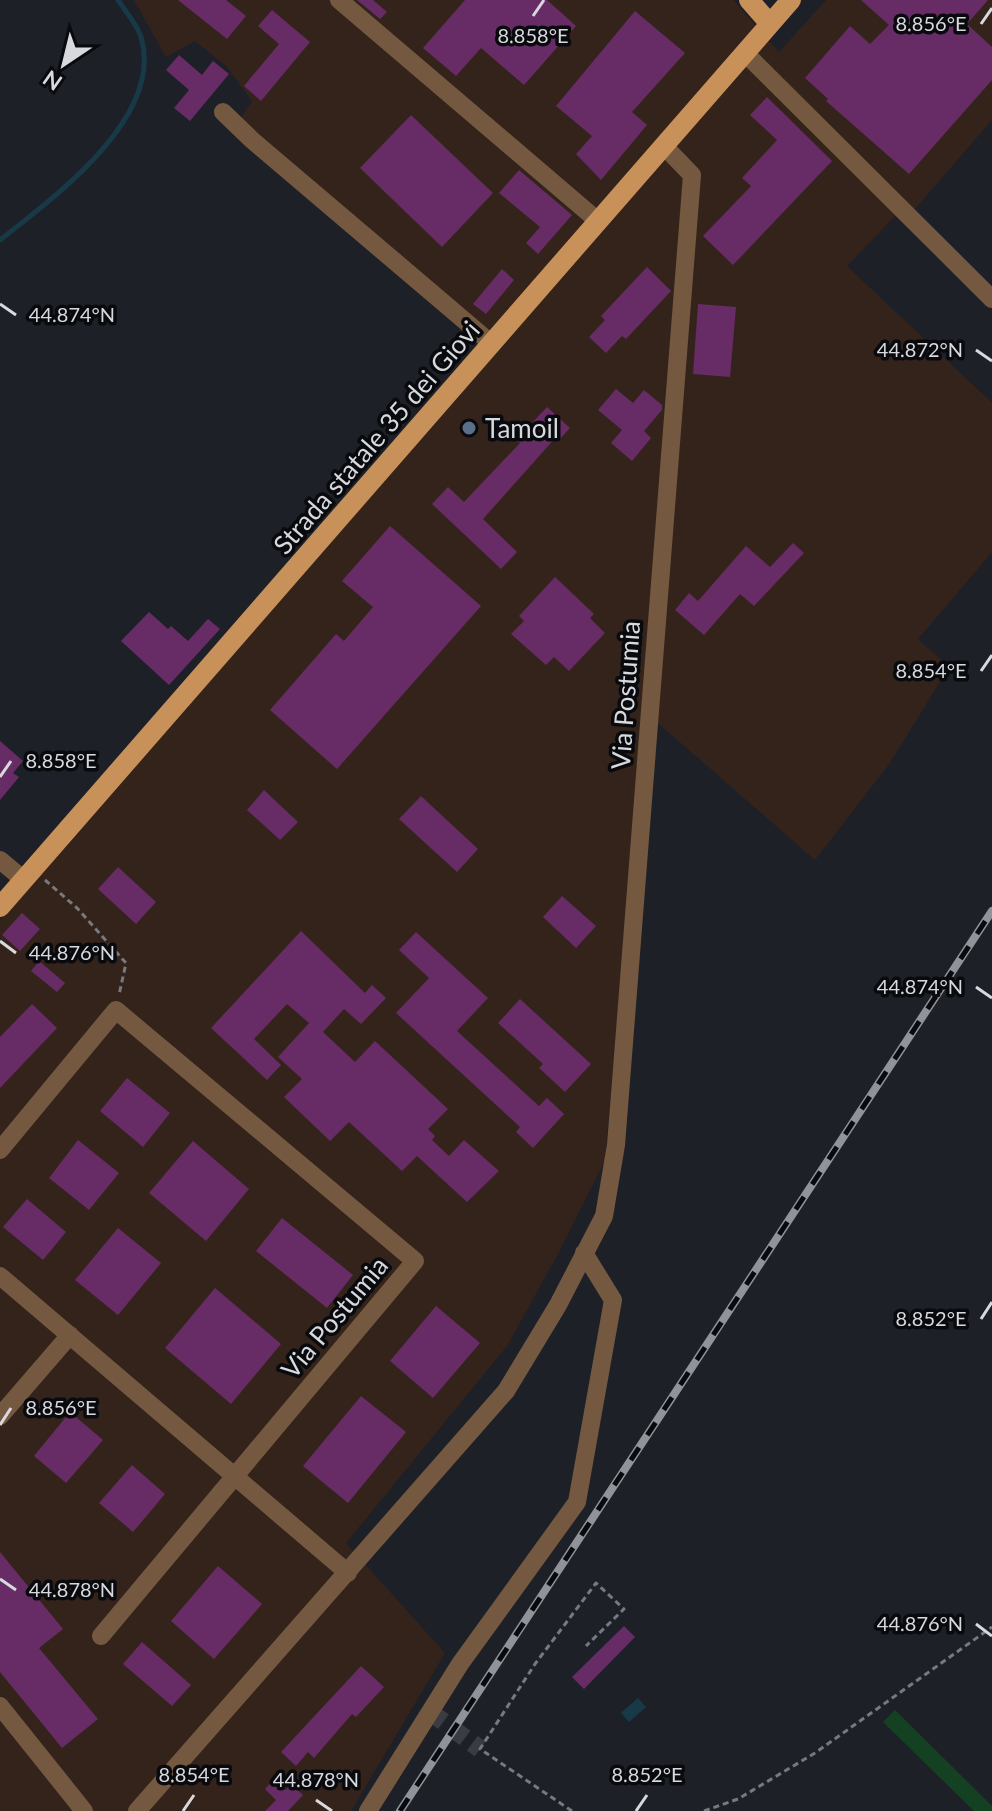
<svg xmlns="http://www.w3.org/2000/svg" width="992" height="1811" viewBox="0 0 992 1811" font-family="Lato,sans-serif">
  <rect width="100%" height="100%" fill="#1e2028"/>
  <path fill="#34231a" d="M 134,0 L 733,0 L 779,52 L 826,0 L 992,0 L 992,120 L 913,211 L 896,215 L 847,266 L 992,403 L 992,552 L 918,639 L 949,667 L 890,763 L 815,860 L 643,710 L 605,1161 L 559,1252 L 507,1346 L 346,1543 L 445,1653 L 351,1811 L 0,1811 L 0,921 L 502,346 L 243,121 L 242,116 L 252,101 L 226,66 L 195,41 L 166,57 Z"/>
  <path fill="#134122" d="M 895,1710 L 992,1806 L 992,1811 L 974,1811 L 883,1722 Z"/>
  <path fill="#183a48" d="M 638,1698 L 646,1707 L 629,1722 L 621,1713 Z"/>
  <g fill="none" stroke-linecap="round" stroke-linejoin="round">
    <path stroke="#183a48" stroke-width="5" d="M 0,240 C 54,197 165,117 141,37 C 137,24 125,11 118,0"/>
  </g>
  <path fill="#672c66" d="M 178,0 L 226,0 L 246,16 L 227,39 Z
    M 357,0 L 373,0 L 387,12 L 380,19 Z
    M 465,0 L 547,0 L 576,26 L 524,85 L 481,48 L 456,76 L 423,48 Z
    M 861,0 L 988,0 L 967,24 L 992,47 L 992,80 L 909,174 L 826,101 L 828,99 L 805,78 L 850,26 L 870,44 L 889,25 Z
    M 272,10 L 310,42 L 261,101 L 244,86 L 279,44 L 258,26 Z
    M 635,11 L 685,53 L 632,112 L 647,125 L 601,180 L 576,154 L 592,136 L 556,106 Z
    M 179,55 L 202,75 L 213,61 L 229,74 L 190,121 L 174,108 L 189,90 L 166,70 Z
    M 767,97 L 832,161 L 733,265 L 703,236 L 751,186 L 742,178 L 777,140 L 750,115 Z
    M 411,115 L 493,193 L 442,247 L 360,168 Z
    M 519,170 L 572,215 L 538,254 L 526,243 L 540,227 L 499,193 Z
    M 647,267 L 671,291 L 626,339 L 622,336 L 606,353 L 589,337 L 605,320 L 601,316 Z
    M 502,269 L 514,280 L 486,314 L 473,304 Z
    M 698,304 L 736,307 L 730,377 L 693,374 Z
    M 616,389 L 633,403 L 644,390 L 662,405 L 662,410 L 644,431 L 651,438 L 632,461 L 611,443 L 622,430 L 598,410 Z
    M 547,407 L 570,428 L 560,439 L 557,436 L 483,519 L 517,552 L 501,569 L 432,504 L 448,487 L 464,502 L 520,443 L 516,440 Z
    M 390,526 L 481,606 L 337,769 L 270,710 L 336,634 L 344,641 L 373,607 L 342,581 Z
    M 793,543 L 804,553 L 754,606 L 740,594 L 704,635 L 675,610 L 689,593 L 698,601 L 746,546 L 770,567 Z
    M 555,577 L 594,614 L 590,618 L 605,633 L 569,671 L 554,657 L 546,665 L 511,634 L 524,621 L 519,616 Z
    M 149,612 L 168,629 L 171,626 L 188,641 L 208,619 L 220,629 L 169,685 L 121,641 Z
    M 0,741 L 23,761 L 13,773 L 19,777 L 0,800 Z
    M 264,790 L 298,822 L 280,840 L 247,810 Z
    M 421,796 L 478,849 L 457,872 L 399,819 Z
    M 118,867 L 156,902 L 136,924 L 98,889 Z
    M 562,896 L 596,926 L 576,948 L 543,917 Z
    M 22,913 L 40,929 L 20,951 L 2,935 Z
    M 301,931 L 365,993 L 372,985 L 386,998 L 361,1024 L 344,1009 L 323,1032 L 355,1062 L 375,1041 L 448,1109 L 428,1129 L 435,1136 L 432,1140 L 449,1156 L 464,1140 L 499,1171 L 467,1202 L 417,1156 L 402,1171 L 349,1122 L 330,1141 L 284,1097 L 302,1079 L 278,1057 L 309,1023 L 287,1004 L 254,1039 L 281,1065 L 267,1080 L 211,1028 Z
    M 416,932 L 488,998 L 457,1031 L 539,1106 L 547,1098 L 564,1114 L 533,1148 L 516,1132 L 520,1127 L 396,1013 L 429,978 L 399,950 Z
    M 39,961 L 65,983 L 57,992 L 31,971 Z
    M 520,999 L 591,1064 L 565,1092 L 539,1068 L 543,1064 L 498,1023 Z
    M 32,1004 L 57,1028 L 0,1088 L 0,1037 Z
    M 127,1078 L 170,1113 L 143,1147 L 100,1111 Z
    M 78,1140 L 119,1173 L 89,1210 L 49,1178 Z
    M 193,1141 L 249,1189 L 206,1241 L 149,1193 Z
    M 27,1199 L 66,1232 L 43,1260 L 3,1227 Z
    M 282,1218 L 353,1275 L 327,1308 L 256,1251 Z
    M 118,1228 L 161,1263 L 118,1315 L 75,1280 Z
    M 215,1288 L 281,1344 L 231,1404 L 165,1348 Z
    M 436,1306 L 480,1343 L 433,1398 L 390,1361 Z
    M 361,1396 L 406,1432 L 348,1503 L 303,1466 Z
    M 70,1412 L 103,1440 L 66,1483 L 34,1456 Z
    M 132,1465 L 165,1494 L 133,1532 L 99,1503 Z
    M 0,1552 L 63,1629 L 39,1648 L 98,1719 L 62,1748 L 0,1672 Z
    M 218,1566 L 262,1604 L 214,1659 L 171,1621 Z
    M 624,1626 L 635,1637 L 584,1689 L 572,1677 Z
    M 142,1642 L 191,1685 L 172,1706 L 123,1664 Z
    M 361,1666 L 384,1687 L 356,1717 L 352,1714 L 314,1758 L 308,1752 L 296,1766 L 281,1752 Z
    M 274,1779 L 286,1790 L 291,1784 L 303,1795 L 288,1811 L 265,1811 L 276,1800 L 265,1789 Z"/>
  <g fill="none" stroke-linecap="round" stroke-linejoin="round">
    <path stroke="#3a3c43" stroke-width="18" stroke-dasharray="18 9" stroke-linecap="butt" d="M 429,1711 L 480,1749"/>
    <path stroke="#77797f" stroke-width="3" stroke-dasharray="6 4" stroke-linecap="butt" d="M 45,880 L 77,908 L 126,963 L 119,995
      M 572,1811 L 480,1749 L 535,1664 L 596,1583 L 624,1609 L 586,1646
      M 704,1811 L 738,1799 L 815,1753 L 992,1627"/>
    <path stroke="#745940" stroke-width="18" d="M 339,0 L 598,221
      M 745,53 L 992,299
      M 223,112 L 252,140 L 492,344
      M 0,860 L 24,880
      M 0,1150 L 116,1010 L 415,1261 L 101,1636
      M 0,1276 L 348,1573
      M 0,1416 L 70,1335
      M 0,1706 L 84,1811
      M 137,1811 L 506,1391 L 558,1305 L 604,1216 L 616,1145 L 692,175 L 664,146
      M 368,1811 L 460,1664 L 577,1502 L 613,1300 L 584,1253"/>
    <path stroke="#c9915a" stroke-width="20" d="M 749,0 L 770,24
      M 0,907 L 791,0"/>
    <defs>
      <path id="rail" d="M 400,1811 L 992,911"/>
    </defs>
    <use href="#rail" stroke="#91939a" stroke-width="8"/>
    <use href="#rail" stroke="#090a0d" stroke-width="5" stroke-dasharray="15" stroke-linecap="butt"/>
  </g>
  <path fill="none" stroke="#d7d9de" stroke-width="3" d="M 533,16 L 544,0M 981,24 L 992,8M 0,304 L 16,315M 976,350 L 992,361M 981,671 L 992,655M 0,777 L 11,761M 0,941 L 16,953M 976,987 L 992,998M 981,1319 L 992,1302M 0,1425 L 11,1408M 0,1579 L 16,1590M 976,1624 L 992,1636M 316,1800 L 332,1811M 183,1811 L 194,1795M 636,1811 L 647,1795"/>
  <circle fill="#5c6f8a" stroke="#090a0d" stroke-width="3" cx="469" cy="428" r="8"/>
  <g text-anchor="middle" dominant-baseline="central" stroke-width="7" stroke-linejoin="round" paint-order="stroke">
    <g font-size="26" fill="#d7d9de" stroke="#090a0d" text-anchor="start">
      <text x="485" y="428">Tamoil</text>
    </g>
    <g font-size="26" fill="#d7d9de" stroke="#090a0d">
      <text transform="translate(376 437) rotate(-49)">Strada statale 35 dei Giovi</text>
      <text transform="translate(625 695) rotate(-86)">Via Postumia</text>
      <text transform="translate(334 1317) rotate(-50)">Via Postumia</text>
    </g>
  </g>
  <g font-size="20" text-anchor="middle" fill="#d7d9de" stroke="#090a0d" stroke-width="7" stroke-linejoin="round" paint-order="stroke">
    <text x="931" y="31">8.856°E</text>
    <text x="533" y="43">8.858°E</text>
    <text x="72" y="322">44.874°N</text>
    <text x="920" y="357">44.872°N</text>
    <text x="931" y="678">8.854°E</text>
    <text x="61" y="768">8.858°E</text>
    <text x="72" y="960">44.876°N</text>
    <text x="920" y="994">44.874°N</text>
    <text x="931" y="1326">8.852°E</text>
    <text x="61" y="1415">8.856°E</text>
    <text x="72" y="1597">44.878°N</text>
    <text x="920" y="1631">44.876°N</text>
    <text x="194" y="1782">8.854°E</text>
    <text x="647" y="1782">8.852°E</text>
    <text x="316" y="1787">44.878°N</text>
  </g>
  <g transform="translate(64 64) rotate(215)" stroke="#090a0d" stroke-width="6" paint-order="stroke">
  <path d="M0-6L14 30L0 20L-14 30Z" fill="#d7d9de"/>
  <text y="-12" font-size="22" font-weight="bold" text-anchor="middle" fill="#d7d9de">N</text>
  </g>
</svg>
